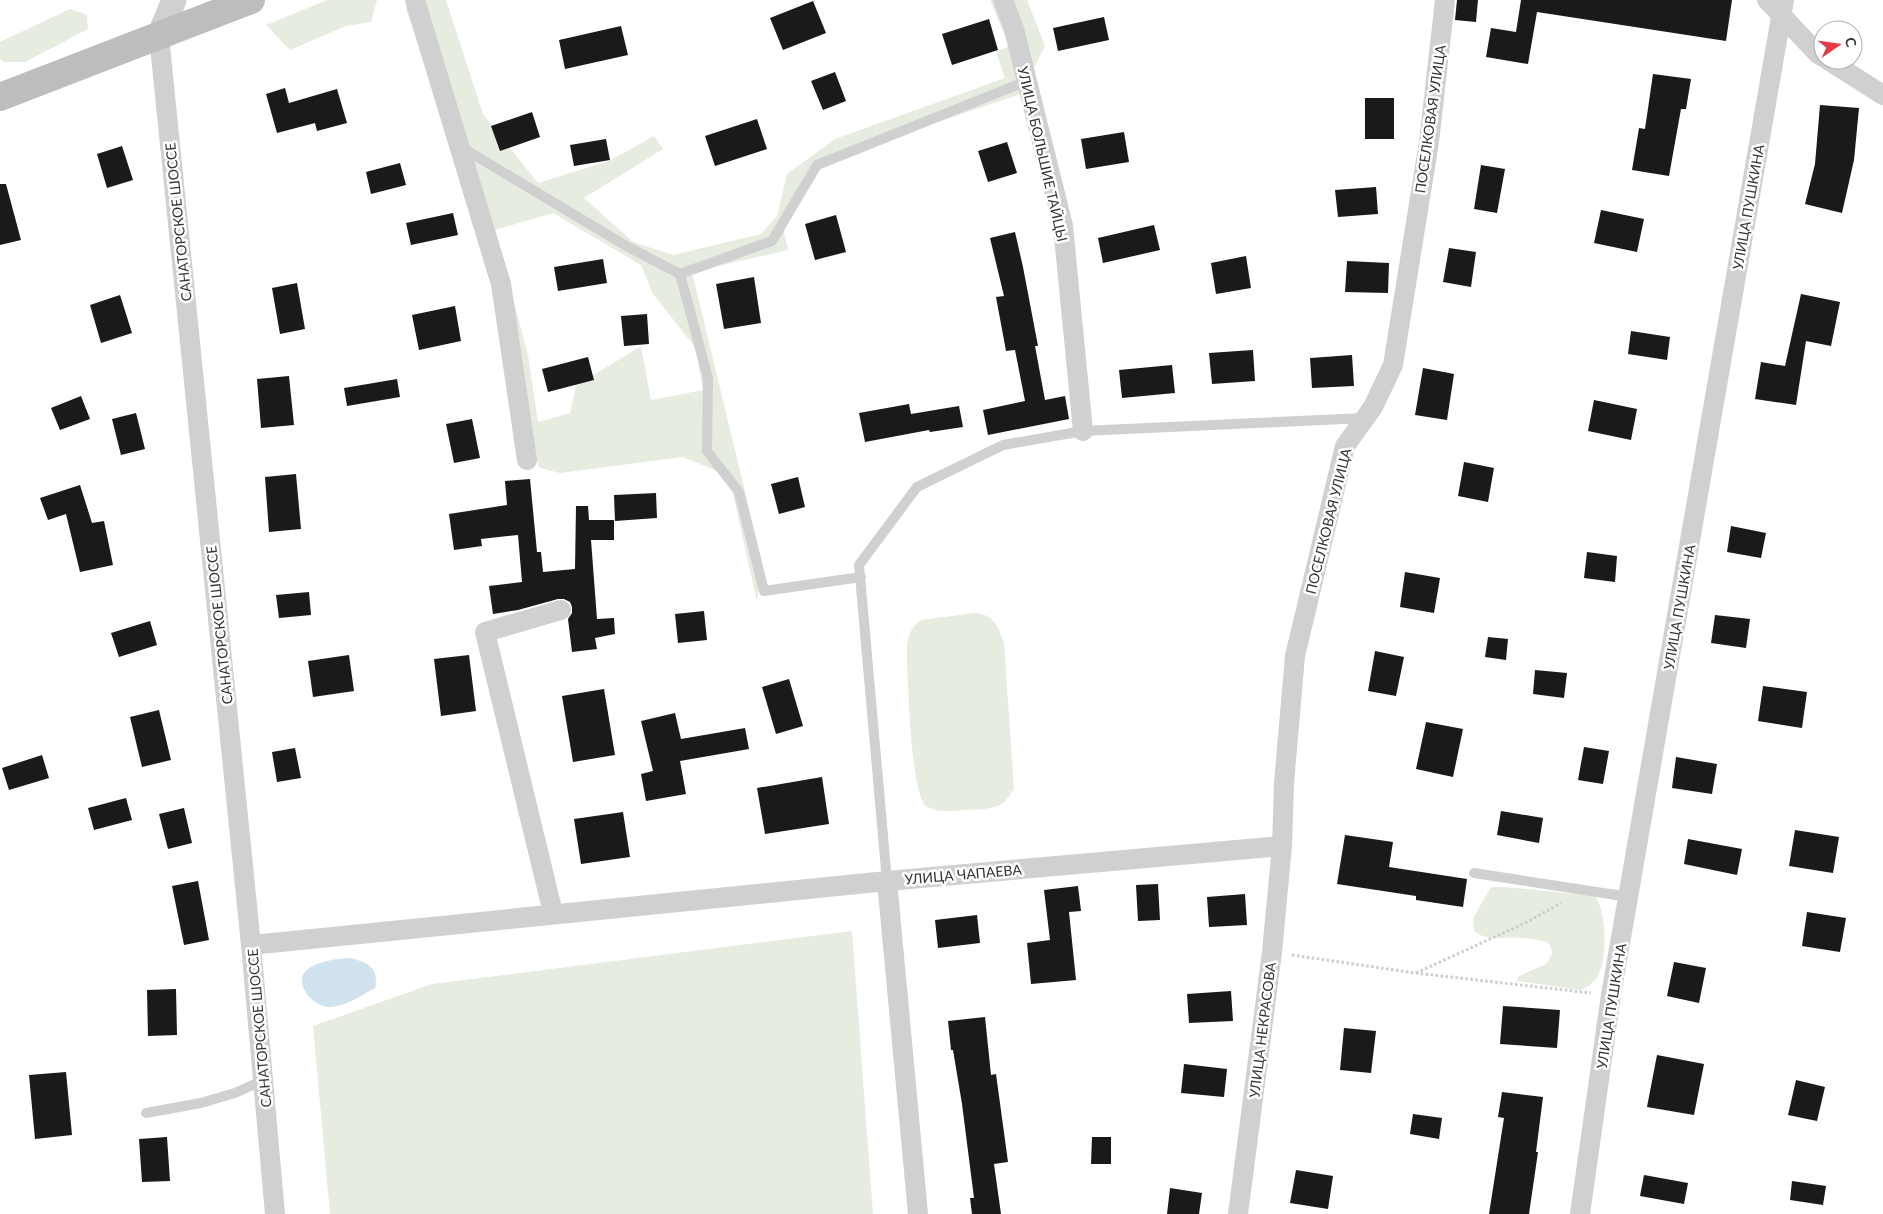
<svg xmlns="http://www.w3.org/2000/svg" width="1883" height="1214" viewBox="0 0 1883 1214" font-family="Lato,sans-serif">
  <rect width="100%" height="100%" fill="#fff"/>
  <path fill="#e6ecdf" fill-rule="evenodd" d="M 327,0 L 377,0 L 371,22 L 346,26 L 290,50 L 266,25 Z
    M 417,0 L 446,0 L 483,114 L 538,183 L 609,161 L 654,136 L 663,149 L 584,198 L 633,242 L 673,255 L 761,234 L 777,216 L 787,174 L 835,139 L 1005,78 L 996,52 L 1009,46 L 990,0 L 1027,0 L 1045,46 L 1021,94 L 819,162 L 783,228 L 788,250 L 692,272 L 762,562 L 757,602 L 729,476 L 683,457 L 560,473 L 540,468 L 511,412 L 501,321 L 459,166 L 406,9 ZM 553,213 L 641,265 L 653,294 L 695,347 L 703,390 L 651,400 L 641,346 L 576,386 L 570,413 L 538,422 L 528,355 L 495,230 Z
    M 70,9 L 87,15 L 88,29 L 25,62 L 4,62 L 0,59 L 0,42 Z
    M 975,613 C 995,615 997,625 1004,642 L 1014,789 C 1011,793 1008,798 1005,802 C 995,810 977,809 964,810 C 953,811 936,813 926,806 C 911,794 908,685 907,661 C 907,645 906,631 921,620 Z
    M 1491,887 L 1506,887 L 1595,896 C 1607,911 1608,964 1596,979 C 1591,985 1587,987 1580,990 L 1517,981 L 1519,976 L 1546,964 L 1552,954 L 1551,947 L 1547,942 C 1538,940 1529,938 1519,938 C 1502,936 1490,943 1474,931 L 1473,918 Z
    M 852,931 L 873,1214 L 330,1214 L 313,1026 L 432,984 Z"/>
  <path fill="#cfe2ee" d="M 349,958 C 366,961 380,968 375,988 C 362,995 345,1007 329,1007 C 313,1007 291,982 308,969 C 319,961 335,959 349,958 Z"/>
  <path fill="#1a1a1a" d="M 1457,0 L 1478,0 L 1476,22 L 1455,20 Z
    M 1521,0 L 1732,0 L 1726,41 L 1537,12 L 1528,64 L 1486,57 L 1491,28 L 1516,32 Z
    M 813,1 L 826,33 L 783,50 L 770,18 Z
    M 1104,17 L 1109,40 L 1058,51 L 1053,28 Z
    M 989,19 L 998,50 L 952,65 L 942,34 Z
    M 621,26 L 628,55 L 565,69 L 559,40 Z
    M 835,72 L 846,101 L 823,110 L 811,81 Z
    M 1653,74 L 1691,79 L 1686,109 L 1681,109 L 1669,176 L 1632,170 L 1639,128 L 1645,129 Z
    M 285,88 L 289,103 L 337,89 L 347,123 L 317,131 L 315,123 L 277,133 L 266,94 Z
    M 1365,98 L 1394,98 L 1394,139 L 1365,139 Z
    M 1820,105 L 1859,108 L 1854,160 L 1842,213 L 1805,204 L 1815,164 Z
    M 532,112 L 540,137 L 500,151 L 491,126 Z
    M 757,119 L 767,149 L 715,166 L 705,136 Z
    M 1124,132 L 1129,162 L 1086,169 L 1081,139 Z
    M 606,139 L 610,160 L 574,166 L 570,145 Z
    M 1007,142 L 1017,173 L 988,182 L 978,151 Z
    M 122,146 L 133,180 L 107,188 L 97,154 Z
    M 400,163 L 406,185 L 371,194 L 366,172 Z
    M 1481,165 L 1505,169 L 1497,213 L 1474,209 Z
    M 0,184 L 6,184 L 21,240 L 0,245 Z
    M 1376,187 L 1378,214 L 1338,217 L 1335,190 Z
    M 1601,210 L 1644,219 L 1637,252 L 1594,243 Z
    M 453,213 L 458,235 L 411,245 L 406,223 Z
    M 836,215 L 846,252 L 815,260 L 805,224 Z
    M 1154,225 L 1160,250 L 1103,263 L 1098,238 Z
    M 1015,232 L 1023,267 L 1038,346 L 1035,346 L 1045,400 L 1065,396 L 1069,419 L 988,435 L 983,410 L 1025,401 L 1015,350 L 1006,351 L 996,297 L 1004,296 L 990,238 Z
    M 1449,248 L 1476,252 L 1471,287 L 1443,282 Z
    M 1246,256 L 1251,288 L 1216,294 L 1211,263 Z
    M 603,259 L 607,283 L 558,291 L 554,267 Z
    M 1347,261 L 1389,263 L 1388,293 L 1345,292 Z
    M 754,277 L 761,323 L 724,329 L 716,284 Z
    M 297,283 L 305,329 L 280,334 L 272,288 Z
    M 1801,294 L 1840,302 L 1831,346 L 1806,341 L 1796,405 L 1755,399 L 1761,362 L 1785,366 Z
    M 120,295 L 132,333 L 101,343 L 90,305 Z
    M 455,306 L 461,341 L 419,350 L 412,315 Z
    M 647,314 L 649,344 L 624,346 L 621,316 Z
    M 1631,331 L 1670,337 L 1667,360 L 1628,354 Z
    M 1253,350 L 1255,381 L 1212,384 L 1209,353 Z
    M 1352,355 L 1354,386 L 1312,388 L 1310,358 Z
    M 588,357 L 594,380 L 548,392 L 542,369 Z
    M 1172,365 L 1175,393 L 1122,398 L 1119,370 Z
    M 1423,368 L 1454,374 L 1447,420 L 1415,415 Z
    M 289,376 L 294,425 L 261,428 L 257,379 Z
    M 397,379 L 400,397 L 347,406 L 344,388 Z
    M 81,396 L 90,419 L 60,430 L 51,408 Z
    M 1594,400 L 1637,409 L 1631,440 L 1588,431 Z
    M 909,404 L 911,414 L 959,406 L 963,427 L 930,432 L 929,430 L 865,442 L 859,413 Z
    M 136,413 L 145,449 L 121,455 L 112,419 Z
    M 472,419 L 480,458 L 454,463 L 446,424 Z
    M 1464,462 L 1494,468 L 1488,502 L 1458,496 Z
    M 296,474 L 301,529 L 269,532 L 265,477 Z
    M 798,477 L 805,507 L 779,514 L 771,484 Z
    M 530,479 L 537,552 L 541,552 L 543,572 L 575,569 L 576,506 L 588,506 L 589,520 L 614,520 L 614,540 L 591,540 L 597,619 L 614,618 L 615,634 L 595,638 L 597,649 L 572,652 L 568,619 L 572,613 L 572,607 L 570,602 L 564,599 L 558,599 L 518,610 L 493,614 L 489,586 L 522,582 L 518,535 L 481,539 L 482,546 L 454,550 L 449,514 L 507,505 L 505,481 Z
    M 80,485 L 92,523 L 104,521 L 113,565 L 80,572 L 66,514 L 48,520 L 40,498 Z
    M 656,493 L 657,518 L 615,521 L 614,495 Z
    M 1731,526 L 1766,533 L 1761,558 L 1727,552 Z
    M 1587,552 L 1617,556 L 1615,582 L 1584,578 Z
    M 1405,572 L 1440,578 L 1434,613 L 1400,607 Z
    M 309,592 L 311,615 L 279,618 L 276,595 Z
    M 704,611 L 707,640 L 678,643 L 675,614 Z
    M 1715,615 L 1750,619 L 1746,648 L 1711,643 Z
    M 150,621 L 157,645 L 119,657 L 111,633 Z
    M 1488,637 L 1508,639 L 1506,660 L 1485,657 Z
    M 1375,651 L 1404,657 L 1396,696 L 1368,691 Z
    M 349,655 L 354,691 L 313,697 L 308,661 Z
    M 469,655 L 476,711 L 441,716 L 434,659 Z
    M 1535,670 L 1567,673 L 1564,698 L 1533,694 Z
    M 789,679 L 803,726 L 776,734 L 762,687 Z
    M 1763,686 L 1807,692 L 1802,728 L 1758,721 Z
    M 604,689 L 615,755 L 573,762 L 562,696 Z
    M 159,710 L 171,760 L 142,767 L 130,717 Z
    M 675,713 L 681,739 L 745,728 L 749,749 L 680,761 L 686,794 L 646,801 L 641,774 L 653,771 L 641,721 Z
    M 1426,722 L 1463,729 L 1453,777 L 1416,769 Z
    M 1584,747 L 1609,751 L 1603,784 L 1578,780 Z
    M 295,748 L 301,778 L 277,782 L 272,752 Z
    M 42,755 L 49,778 L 9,790 L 2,768 Z
    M 1676,757 L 1717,764 L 1712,794 L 1672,788 Z
    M 822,777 L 829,824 L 765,834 L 757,788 Z
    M 126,798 L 132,820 L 94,830 L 88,808 Z
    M 184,808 L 192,843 L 168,849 L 159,814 Z
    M 1501,811 L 1543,818 L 1539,843 L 1497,835 Z
    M 623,812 L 630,857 L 581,864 L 574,819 Z
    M 1795,830 L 1839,837 L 1833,873 L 1789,866 Z
    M 1345,835 L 1393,842 L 1389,867 L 1467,879 L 1463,907 L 1416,900 L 1416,896 L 1337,884 Z
    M 1688,839 L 1742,849 L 1737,875 L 1684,864 Z
    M 198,881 L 209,940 L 184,945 L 172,886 Z
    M 1158,884 L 1160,920 L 1138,921 L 1136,885 Z
    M 1078,886 L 1081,911 L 1069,912 L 1076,980 L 1031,984 L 1027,943 L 1050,940 L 1044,890 Z
    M 1245,894 L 1247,925 L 1209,927 L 1207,897 Z
    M 1807,912 L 1846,918 L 1840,952 L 1802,946 Z
    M 977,915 L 980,943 L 938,948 L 935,920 Z
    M 1674,962 L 1706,968 L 1699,1003 L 1667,996 Z
    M 176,989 L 177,1035 L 148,1036 L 147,990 Z
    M 1231,991 L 1233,1021 L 1189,1023 L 1187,994 Z
    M 1503,1006 L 1560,1010 L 1557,1048 L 1500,1044 Z
    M 985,1017 L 991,1075 L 996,1074 L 1008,1162 L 994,1164 L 1001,1214 L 972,1214 L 970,1198 L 974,1198 L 962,1104 L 953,1050 L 951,1050 L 948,1021 Z
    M 1344,1028 L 1376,1031 L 1371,1073 L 1340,1070 Z
    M 1657,1055 L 1704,1064 L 1694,1115 L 1647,1107 Z
    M 1184,1064 L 1227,1069 L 1224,1097 L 1181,1093 Z
    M 66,1072 L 72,1135 L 35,1139 L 29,1075 Z
    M 1796,1080 L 1825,1087 L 1817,1121 L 1788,1115 Z
    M 1502,1092 L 1543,1097 L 1536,1152 L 1538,1152 L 1529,1214 L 1489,1214 L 1504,1118 L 1498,1117 Z
    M 1413,1114 L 1442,1118 L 1439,1139 L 1410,1134 Z
    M 167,1137 L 170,1181 L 142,1182 L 139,1139 Z
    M 1092,1137 L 1111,1137 L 1111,1164 L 1091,1164 Z
    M 1296,1170 L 1333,1176 L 1328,1209 L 1290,1203 Z
    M 1644,1175 L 1688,1183 L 1684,1204 L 1640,1196 Z
    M 1792,1181 L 1826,1186 L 1823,1205 L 1790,1200 Z
    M 1170,1188 L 1202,1193 L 1199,1214 L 1167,1214 Z"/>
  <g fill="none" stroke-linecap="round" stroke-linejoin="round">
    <path stroke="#cdcdcd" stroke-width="3" stroke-dasharray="2.5 2.5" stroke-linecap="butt" d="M 1292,955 L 1415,973 L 1591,993
      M 1416,973 L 1527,922 L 1561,903"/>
    <path stroke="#d0d0d0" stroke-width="10" d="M 461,147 L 628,247 L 680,274 L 708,378 L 707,451 L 739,492 L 764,591 L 861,577
      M 680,274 L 772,241 L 817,165 L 1027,81
      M 1474,873 L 1629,897
      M 887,881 L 859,565 L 917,487 L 1003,445 L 1083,431 L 1365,418
      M 146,1113 L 201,1103 L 235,1093 L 264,1080"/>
    <path stroke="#d0d0d0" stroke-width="20" d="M 415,0 L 501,284 L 527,460
      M 1003,0 L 1014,29 L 1063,226 L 1083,431
      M 1767,0 L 1818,54 L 1823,57
      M 159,36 L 251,945 L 275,1214
      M 1828,60 L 1883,95
      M 553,913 L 485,632 L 561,610
      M 251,945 L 887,881
      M 918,1214 L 887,881 L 1282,846
      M 1238,1214 L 1272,952 L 1282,846 L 1284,783 L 1295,656 L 1345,446 L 1373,407 L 1393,365 L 1429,142 L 1445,0
      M 1580,1214 L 1611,995 L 1784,0"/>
    <path stroke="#d0d0d0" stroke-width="25" d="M 159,36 L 174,0"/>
    <path stroke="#bdbdbd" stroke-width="28" d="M 0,97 L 251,0"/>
  </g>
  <g text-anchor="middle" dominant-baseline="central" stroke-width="5" stroke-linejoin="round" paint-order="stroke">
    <g font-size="14" fill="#333" stroke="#fff">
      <text transform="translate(1430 119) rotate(-82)">ПОСЕЛКОВАЯ УЛИЦА</text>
      <text transform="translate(1043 154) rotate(77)">УЛИЦА БОЛЬШИЕ ТАЙЦЫ</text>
      <text transform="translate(1748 207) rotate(-80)">УЛИЦА ПУШКИНА</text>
      <text transform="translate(178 222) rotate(-96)">САНАТОРСКОЕ ШОССЕ</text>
      <text transform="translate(1328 521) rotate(-76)">ПОСЕЛКОВАЯ УЛИЦА</text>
      <text transform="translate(1679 607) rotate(-80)">УЛИЦА ПУШКИНА</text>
      <text transform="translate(219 625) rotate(-96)">САНАТОРСКОЕ ШОССЕ</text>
      <text transform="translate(963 874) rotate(-5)">УЛИЦА ЧАПАЕВА</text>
      <text transform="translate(1611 1006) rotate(-81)">УЛИЦА ПУШКИНА</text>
      <text transform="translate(259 1028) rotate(-95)">САНАТОРСКОЕ ШОССЕ</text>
      <text transform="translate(1262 1030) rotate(-83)">УЛИЦА НЕКРАСОВА</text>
    </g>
  </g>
  <g transform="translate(1838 45) rotate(77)"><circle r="24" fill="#ffffff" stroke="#adadad"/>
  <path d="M0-4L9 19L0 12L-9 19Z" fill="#e63946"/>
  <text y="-8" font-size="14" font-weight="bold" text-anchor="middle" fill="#333333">С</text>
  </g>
</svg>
